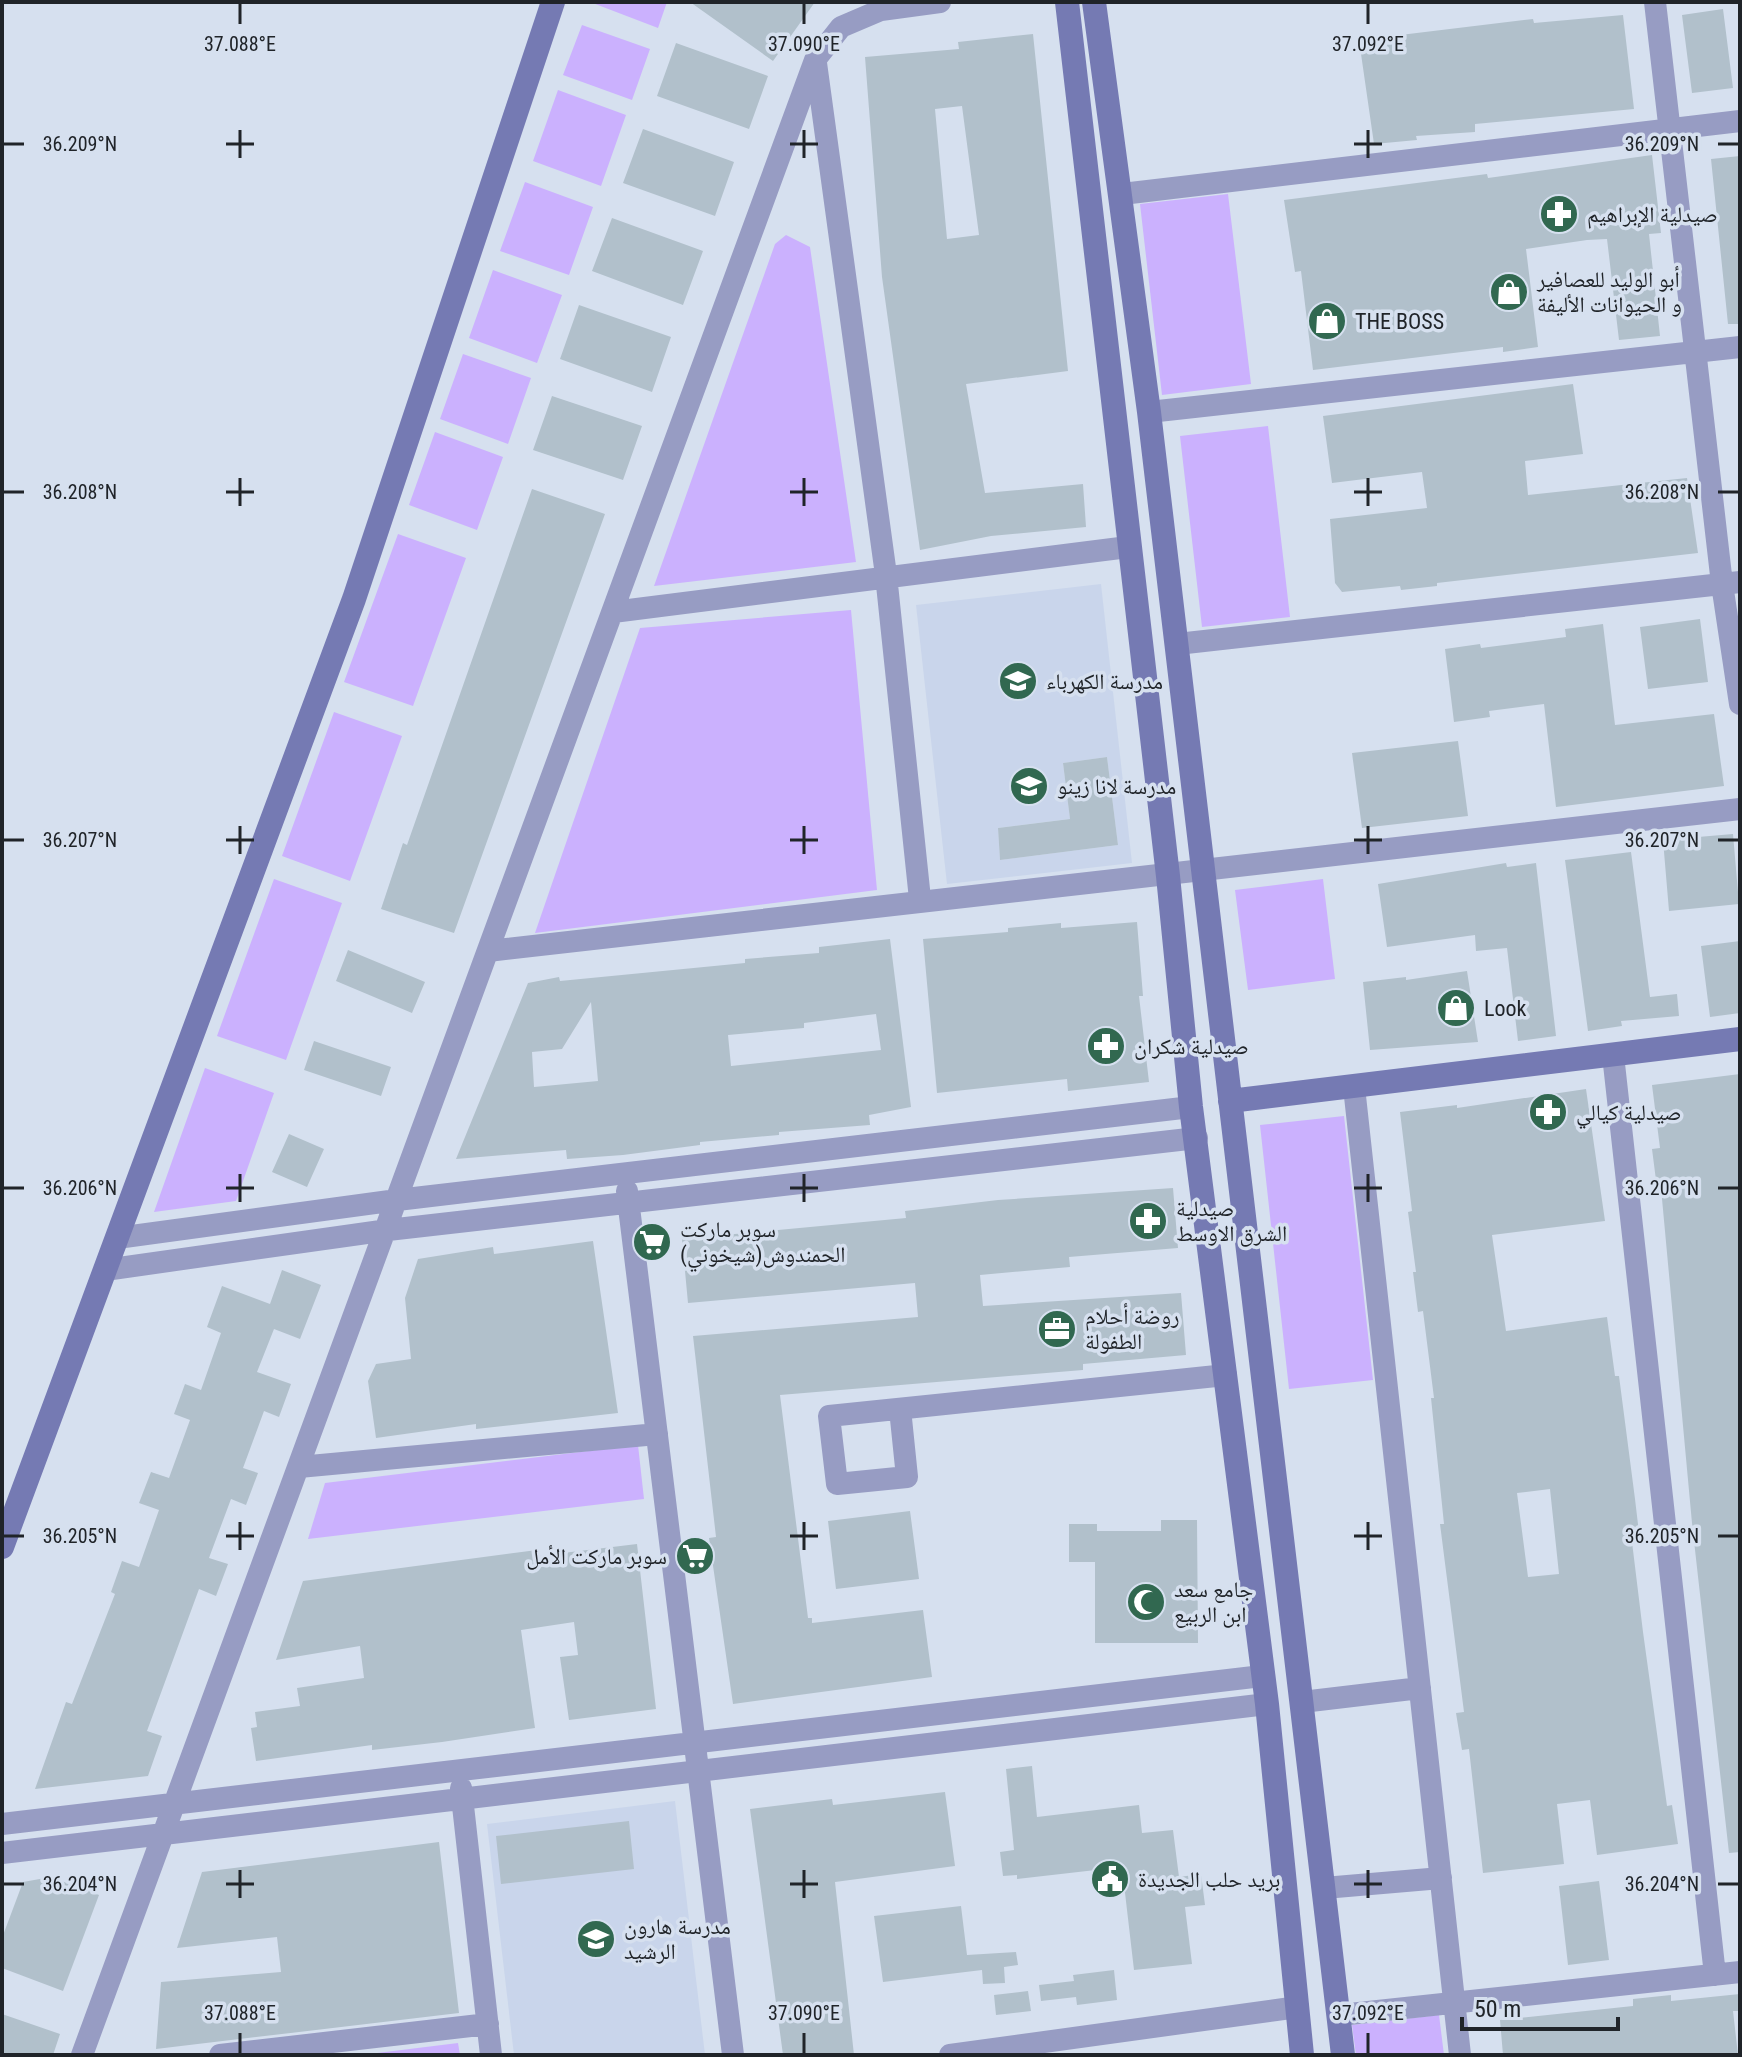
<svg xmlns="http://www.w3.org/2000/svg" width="1742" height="2057" viewBox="0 0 1742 2057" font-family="'Roboto Condensed','Noto Naskh Arabic',sans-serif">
  <rect width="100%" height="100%" fill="#d6e0ef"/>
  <path fill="#c9d5eb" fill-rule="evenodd" d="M 1101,584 L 1132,863 L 947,884 L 916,605 ZM 1107,757 L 1118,845 L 1000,860 L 998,828 L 1070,819 L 1063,763 Z
    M 675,1801 L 705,2055 L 514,2055 L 487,1824 Z"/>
  <path fill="#cbb1fe" d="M 590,2 L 667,2 L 658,28 Z
    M 582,25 L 650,49 L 632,100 L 563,75 Z
    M 558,90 L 626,115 L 601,186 L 533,161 Z
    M 525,182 L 593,207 L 569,275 L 500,251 Z
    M 1228,194 L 1251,384 L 1162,395 L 1140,204 Z
    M 786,235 L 810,247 L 856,562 L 654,586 L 775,244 Z
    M 493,270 L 562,295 L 537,363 L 469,338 Z
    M 463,354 L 531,378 L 508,444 L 440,419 Z
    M 1268,426 L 1290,617 L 1202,627 L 1180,436 Z
    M 435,432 L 503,457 L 477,530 L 409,505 Z
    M 398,534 L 466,558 L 413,706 L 344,682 Z
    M 851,610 L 877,890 L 535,933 L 640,628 Z
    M 334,712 L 402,736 L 350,881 L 282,856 Z
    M 274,879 L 342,903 L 286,1060 L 217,1036 Z
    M 1323,879 L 1335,979 L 1248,990 L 1235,890 Z
    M 205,1068 L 274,1093 L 236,1201 L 154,1212 Z
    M 1344,1116 L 1373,1380 L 1289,1389 L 1260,1125 Z
    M 638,1445 L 644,1499 L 308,1539 L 325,1483 Z
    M 1439,2015 L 1444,2055 L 1356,2055 L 1352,2025 Z
    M 458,2043 L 460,2055 L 361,2055 Z"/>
  <path fill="#b1c0cb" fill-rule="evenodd" d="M 690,2 L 815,2 L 773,61 Z
    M 1723,9 L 1733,88 L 1692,93 L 1682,15 Z
    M 1623,15 L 1634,109 L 1475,124 L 1475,132 L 1416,136 L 1417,140 L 1374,144 L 1359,40 L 1533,19 L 1534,23 Z
    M 1033,34 L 1068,371 L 966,384 L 985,493 L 1083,484 L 1086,527 L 991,536 L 920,550 L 882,277 L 865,57 L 959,49 L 958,42 ZM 962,106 L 979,235 L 947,239 L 935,109 Z
    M 676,43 L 768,76 L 749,129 L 657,96 Z
    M 643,129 L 734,162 L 715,216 L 623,183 Z
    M 1652,155 L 1661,233 L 1649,234 L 1660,336 L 1619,340 L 1607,239 L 1587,240 L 1526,249 L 1538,347 L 1503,352 L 1503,347 L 1313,370 L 1301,271 L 1295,272 L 1284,200 L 1487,174 L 1488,178 Z
    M 1740,156 L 1740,324 L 1728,324 L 1711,159 Z
    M 612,218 L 703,251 L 683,305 L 592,271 Z
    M 579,305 L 671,337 L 652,392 L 560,359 Z
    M 1573,384 L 1583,454 L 1525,461 L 1528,495 L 1687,478 L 1698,553 L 1437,583 L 1437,586 L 1401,590 L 1400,586 L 1342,592 L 1335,583 L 1330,519 L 1427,508 L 1422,472 L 1332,483 L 1323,416 Z
    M 552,396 L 642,426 L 623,480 L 533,450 Z
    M 532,489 L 605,514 L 454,933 L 381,909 L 403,843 L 407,845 Z
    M 1700,619 L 1708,682 L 1648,689 L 1640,627 Z
    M 1603,624 L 1615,725 L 1714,714 L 1724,786 L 1556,807 L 1544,704 L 1489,711 L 1490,717 L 1454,722 L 1445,649 L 1480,644 L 1481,648 L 1566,637 L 1565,629 Z
    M 1458,741 L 1468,816 L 1362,828 L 1352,753 Z
    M 1107,757 L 1118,845 L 1000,860 L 998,828 L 1070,819 L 1063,763 Z
    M 1733,834 L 1739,904 L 1669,911 L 1663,840 Z
    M 1631,852 L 1650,997 L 1677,994 L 1679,1016 L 1621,1021 L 1622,1026 L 1588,1031 L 1565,860 Z
    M 1506,863 L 1507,867 L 1536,863 L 1556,1036 L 1518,1041 L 1507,948 L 1476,951 L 1475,935 L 1387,947 L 1378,884 Z
    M 1137,922 L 1143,996 L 1139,996 L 1149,1082 L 1068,1091 L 1067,1079 L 937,1093 L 923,939 L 1008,932 L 1008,928 L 1061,923 L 1061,928 Z
    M 890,939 L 911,1107 L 869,1115 L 870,1125 L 779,1132 L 779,1135 L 700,1142 L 700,1145 L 623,1155 L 567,1159 L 566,1150 L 456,1159 L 528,983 L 559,977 L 560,981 L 745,963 L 745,959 L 819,953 L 819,947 ZM 591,1002 L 598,1081 L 534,1087 L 532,1052 L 562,1049 ZM 876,1014 L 881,1050 L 731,1066 L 728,1035 L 804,1028 L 804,1023 Z
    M 1740,941 L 1740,1013 L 1710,1017 L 1701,946 Z
    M 348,950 L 425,982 L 412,1013 L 336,981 Z
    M 1467,971 L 1478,1042 L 1370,1050 L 1363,982 L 1406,977 L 1406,980 Z
    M 314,1041 L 391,1067 L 381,1096 L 304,1070 Z
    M 1740,1074 L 1740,1852 L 1729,1853 L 1692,1523 L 1661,1188 L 1657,1188 L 1652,1149 L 1660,1148 L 1652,1085 Z
    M 1586,1089 L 1605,1221 L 1492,1235 L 1506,1331 L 1607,1317 L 1615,1376 L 1619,1376 L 1635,1499 L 1640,1541 L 1632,1542 L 1643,1632 L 1667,1806 L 1672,1805 L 1678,1844 L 1597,1855 L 1590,1800 L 1557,1804 L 1564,1864 L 1483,1873 L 1469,1749 L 1462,1750 L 1456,1713 L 1464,1712 L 1440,1524 L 1444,1524 L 1431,1398 L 1434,1398 L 1423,1311 L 1418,1312 L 1413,1272 L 1416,1272 L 1408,1212 L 1412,1211 L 1400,1112 L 1457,1105 L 1457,1108 ZM 1550,1489 L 1559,1574 L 1528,1577 L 1517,1493 Z
    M 289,1134 L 324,1149 L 307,1187 L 272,1172 Z
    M 1173,1188 L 1178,1248 L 1069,1257 L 1070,1267 L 980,1275 L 983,1306 L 1181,1293 L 1186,1355 L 1083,1364 L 1083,1370 L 780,1395 L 808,1618 L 812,1618 L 812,1623 L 923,1610 L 932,1677 L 733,1704 L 709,1538 L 716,1537 L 693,1336 L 918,1317 L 915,1283 L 688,1303 L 682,1239 L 906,1218 L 905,1211 L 998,1200 Z
    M 593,1241 L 618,1413 L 476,1429 L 476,1424 L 376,1438 L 368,1381 L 376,1364 L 411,1359 L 405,1298 L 418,1259 L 493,1247 L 494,1254 Z
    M 282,1270 L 321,1285 L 300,1339 L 274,1329 L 257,1372 L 291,1384 L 279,1417 L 264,1411 L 243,1468 L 258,1473 L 246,1505 L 231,1499 L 209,1558 L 228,1564 L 216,1596 L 199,1589 L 147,1731 L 162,1736 L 148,1776 L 35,1789 L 66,1702 L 72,1704 L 115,1594 L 111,1592 L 122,1561 L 139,1567 L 159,1510 L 139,1503 L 151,1472 L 169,1478 L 190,1420 L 174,1414 L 185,1384 L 201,1390 L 221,1333 L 207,1327 L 222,1286 L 270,1304 Z
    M 910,1511 L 919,1579 L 836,1589 L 828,1521 Z
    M 1161,1520 L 1197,1520 L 1198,1643 L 1095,1643 L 1095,1562 L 1069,1562 L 1069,1524 L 1097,1524 L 1097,1531 L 1161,1531 Z
    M 637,1544 L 656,1709 L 569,1720 L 560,1657 L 578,1655 L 574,1622 L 521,1630 L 535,1728 L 442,1742 L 372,1750 L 372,1745 L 256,1761 L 251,1728 L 257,1727 L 255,1712 L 300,1706 L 297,1688 L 364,1678 L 360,1646 L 276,1660 L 303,1581 L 537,1550 L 538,1556 Z
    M 1032,1766 L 1037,1817 L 1139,1805 L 1142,1833 L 1173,1830 L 1179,1877 L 1201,1874 L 1205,1905 L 1185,1907 L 1192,1964 L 1134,1970 L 1122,1867 L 1017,1879 L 1017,1875 L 1003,1876 L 1000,1852 L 1014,1850 L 1006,1769 Z
    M 945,1792 L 955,1866 L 835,1882 L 854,2055 L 783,2055 L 750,1809 L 832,1799 L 833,1805 Z
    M 629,1821 L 634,1869 L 501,1884 L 496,1836 Z
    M 439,1842 L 459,2013 L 156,2049 L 161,1982 L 281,1972 L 277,1937 L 177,1948 L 202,1872 Z
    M 51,1877 L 99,1895 L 63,1991 L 2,1968 L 2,1938 L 23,1882 Z
    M 1599,1881 L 1609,1960 L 1568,1965 L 1559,1886 Z
    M 961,1906 L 967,1955 L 1016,1952 L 1018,1965 L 1004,1967 L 1005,1983 L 983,1984 L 982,1970 L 883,1982 L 874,1916 Z
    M 1114,1970 L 1117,2000 L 1077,2005 L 1076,1997 L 1041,2001 L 1039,1985 L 1074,1981 L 1073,1975 Z
    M 1028,1991 L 1031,2011 L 996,2015 L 994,1995 Z
    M 1740,1994 L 1740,2011 L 1733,2011 L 1738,2055 L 1503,2055 L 1500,2020 L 1633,2006 L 1633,1999 L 1671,1995 L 1671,2001 Z
    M 2,2014 L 60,2034 L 53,2055 L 2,2055 Z"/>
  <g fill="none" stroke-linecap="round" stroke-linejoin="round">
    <path stroke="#979cc3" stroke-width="22" d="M 1655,2 L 1722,584 L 1740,704
      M 816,63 L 886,575 L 920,899
      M 1122,194 L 1740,121
      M 1149,412 L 1740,347
      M 613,612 L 1128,547
      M 1177,644 L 1740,582
      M 488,951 L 1740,809
      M 1613,1055 L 1715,1975
      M 1354,1087 L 1460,2055
      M 627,1191 L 733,2055
      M 117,1238 L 397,1200 L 1191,1107
      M 105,1270 L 388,1230 L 1197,1138
      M 900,1409 L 907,1477 L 837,1484 L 829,1416 L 1226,1375
      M 299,1467 L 657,1434
      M 1302,1702 L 1420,1688
      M 461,1788 L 491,2055
      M 2,1824 L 1262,1676
      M 2,1853 L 1267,1704
      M 1324,1888 L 1441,1878
      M 1340,2015 L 1740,1972
      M 82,2055 L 815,60 L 841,27 L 881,10 L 940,2
      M 220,2055 L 488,2024
      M 950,2055 L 1298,2007"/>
    <path stroke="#757ab3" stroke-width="24" d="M 1067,2 L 1168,876 L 1191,1107 L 1267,1704 L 1302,2055
      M 1094,2 L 1149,412 L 1343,2055
      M 1230,1101 L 1740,1039
      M 2,1547 L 354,599 L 553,2"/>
  </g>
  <path fill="none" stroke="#202429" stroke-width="3" d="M 240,4 L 240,24M 804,4 L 804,24M 1368,4 L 1368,24M 240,130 L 240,158M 804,130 L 804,158M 1368,130 L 1368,158M 4,144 L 24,144M 226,144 L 254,144M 790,144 L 818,144M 1354,144 L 1382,144M 1718,144 L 1738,144M 240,478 L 240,506M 804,478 L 804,506M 1368,478 L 1368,506M 4,492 L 24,492M 226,492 L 254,492M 790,492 L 818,492M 1354,492 L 1382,492M 1718,492 L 1738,492M 240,826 L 240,854M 804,826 L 804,854M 1368,826 L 1368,854M 4,840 L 24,840M 226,840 L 254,840M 790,840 L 818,840M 1354,840 L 1382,840M 1718,840 L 1738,840M 240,1174 L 240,1202M 804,1174 L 804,1202M 1368,1174 L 1368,1202M 4,1188 L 24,1188M 226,1188 L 254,1188M 790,1188 L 818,1188M 1354,1188 L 1382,1188M 1718,1188 L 1738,1188M 240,1522 L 240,1550M 804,1522 L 804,1550M 1368,1522 L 1368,1550M 4,1536 L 24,1536M 226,1536 L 254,1536M 790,1536 L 818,1536M 1354,1536 L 1382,1536M 1718,1536 L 1738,1536M 240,1870 L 240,1898M 804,1870 L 804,1898M 1368,1870 L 1368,1898M 4,1884 L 24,1884M 226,1884 L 254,1884M 790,1884 L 818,1884M 1354,1884 L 1382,1884M 1718,1884 L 1738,1884M 240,2033 L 240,2053M 804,2033 L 804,2053M 1368,2033 L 1368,2053"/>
  <defs>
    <symbol id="pharmacy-disc" viewBox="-11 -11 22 22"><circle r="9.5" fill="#316850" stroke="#d6e0ef"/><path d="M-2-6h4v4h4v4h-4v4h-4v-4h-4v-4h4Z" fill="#fff"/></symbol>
    <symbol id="shop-disc" viewBox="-11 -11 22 22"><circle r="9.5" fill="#316850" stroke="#d6e0ef"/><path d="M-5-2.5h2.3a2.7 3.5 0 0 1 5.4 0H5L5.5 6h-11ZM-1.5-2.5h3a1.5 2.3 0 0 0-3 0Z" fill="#fff"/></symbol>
    <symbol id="school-disc" viewBox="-11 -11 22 22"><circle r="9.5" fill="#316850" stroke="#d6e0ef"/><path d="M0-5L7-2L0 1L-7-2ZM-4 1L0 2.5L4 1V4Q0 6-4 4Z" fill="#fff"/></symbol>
    <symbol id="supermarket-disc" viewBox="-11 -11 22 22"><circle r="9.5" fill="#316850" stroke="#d6e0ef"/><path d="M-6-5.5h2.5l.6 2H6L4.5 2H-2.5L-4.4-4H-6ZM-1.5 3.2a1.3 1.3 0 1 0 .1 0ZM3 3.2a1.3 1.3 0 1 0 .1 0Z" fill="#fff"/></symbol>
    <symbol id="office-disc" viewBox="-11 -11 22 22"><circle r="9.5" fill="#316850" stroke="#d6e0ef"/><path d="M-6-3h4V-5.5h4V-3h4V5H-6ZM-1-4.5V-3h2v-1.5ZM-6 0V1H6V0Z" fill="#fff"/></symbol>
    <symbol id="mosque-disc" viewBox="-11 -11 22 22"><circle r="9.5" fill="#316850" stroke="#d6e0ef"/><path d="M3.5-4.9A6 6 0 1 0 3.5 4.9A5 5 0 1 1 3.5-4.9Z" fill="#fff"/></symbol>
    <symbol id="civic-disc" viewBox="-11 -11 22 22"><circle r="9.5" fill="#316850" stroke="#d6e0ef"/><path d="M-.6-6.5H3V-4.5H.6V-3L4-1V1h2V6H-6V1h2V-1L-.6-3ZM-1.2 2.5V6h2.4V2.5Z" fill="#fff"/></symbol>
  </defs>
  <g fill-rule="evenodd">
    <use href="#pharmacy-disc" x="1537" y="192" width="44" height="44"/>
    <use href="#shop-disc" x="1487" y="270" width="44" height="44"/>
    <use href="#shop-disc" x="1305" y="299" width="44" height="44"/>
    <use href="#school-disc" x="996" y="659" width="44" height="44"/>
    <use href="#school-disc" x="1007" y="764" width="44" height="44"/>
    <use href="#shop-disc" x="1434" y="986" width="44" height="44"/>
    <use href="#pharmacy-disc" x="1084" y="1024" width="44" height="44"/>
    <use href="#pharmacy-disc" x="1526" y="1090" width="44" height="44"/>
    <use href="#pharmacy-disc" x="1126" y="1199" width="44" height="44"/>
    <use href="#supermarket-disc" x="630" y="1220" width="44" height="44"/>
    <use href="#office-disc" x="1035" y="1307" width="44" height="44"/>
    <use href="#supermarket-disc" x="673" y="1534" width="44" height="44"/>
    <use href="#mosque-disc" x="1124" y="1580" width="44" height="44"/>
    <use href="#civic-disc" x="1088" y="1857" width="44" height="44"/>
    <use href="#school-disc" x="574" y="1917" width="44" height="44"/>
  </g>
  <g text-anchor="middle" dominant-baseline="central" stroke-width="7" stroke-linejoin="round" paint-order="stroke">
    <g font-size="22" fill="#202429" stroke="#d6e0ef" text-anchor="start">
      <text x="1587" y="214">صيدلية الإبراهيم</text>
      <text x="1537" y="279">أبو الوليد للعصافير<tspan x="1537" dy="25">و الحيوانات الأليفة</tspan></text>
      <text x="1355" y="321">THE BOSS</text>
      <text x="1046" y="681">مدرسة الكهرباء</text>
      <text x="1057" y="786">مدرسة لانا زينو</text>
      <text x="1484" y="1008">Look</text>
      <text x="1134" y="1046">صيدلية شكران</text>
      <text x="1576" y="1112">صيدلية كيالي</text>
      <text x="1176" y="1208">صيدلية<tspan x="1176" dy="25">الشرق الاوسط</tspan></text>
      <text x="680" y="1229">سوبر ماركت<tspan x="680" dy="25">الحمندوش(شيخوني)</tspan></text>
      <text x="1085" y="1316">روضة أحلام<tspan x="1085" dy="25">الطفولة</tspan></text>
      <text x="667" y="1556" text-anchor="end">سوبر ماركت الأمل</text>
      <text x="1174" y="1589">جامع سعد<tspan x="1174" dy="25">ابن الربيع</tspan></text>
      <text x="1138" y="1879">بريد حلب الجديدة</text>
      <text x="624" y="1926">مدرسة هارون<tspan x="624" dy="25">الرشيد</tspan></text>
    </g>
  </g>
  <g font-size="20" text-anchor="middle" fill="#202429" stroke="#d6e0ef" stroke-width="7" stroke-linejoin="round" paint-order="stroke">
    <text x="240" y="51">37.088°E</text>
    <text x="804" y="51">37.090°E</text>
    <text x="1368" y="51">37.092°E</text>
    <text x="80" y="151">36.209°N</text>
    <text x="1662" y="151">36.209°N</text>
    <text x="80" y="499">36.208°N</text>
    <text x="1662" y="499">36.208°N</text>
    <text x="80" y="847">36.207°N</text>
    <text x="1662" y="847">36.207°N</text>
    <text x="80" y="1195">36.206°N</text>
    <text x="1662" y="1195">36.206°N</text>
    <text x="80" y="1543">36.205°N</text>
    <text x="1662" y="1543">36.205°N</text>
    <text x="80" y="1891">36.204°N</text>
    <text x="1662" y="1891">36.204°N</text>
    <text x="240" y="2020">37.088°E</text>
    <text x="804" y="2020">37.090°E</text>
    <text x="1368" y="2020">37.092°E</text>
  </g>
  <rect width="1742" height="2057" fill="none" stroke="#202429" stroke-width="8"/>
  <path d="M1462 2017v12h156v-12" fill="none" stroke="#202429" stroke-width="4"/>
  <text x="1474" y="2017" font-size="24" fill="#202429" stroke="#d6e0ef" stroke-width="6" paint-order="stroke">50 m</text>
</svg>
